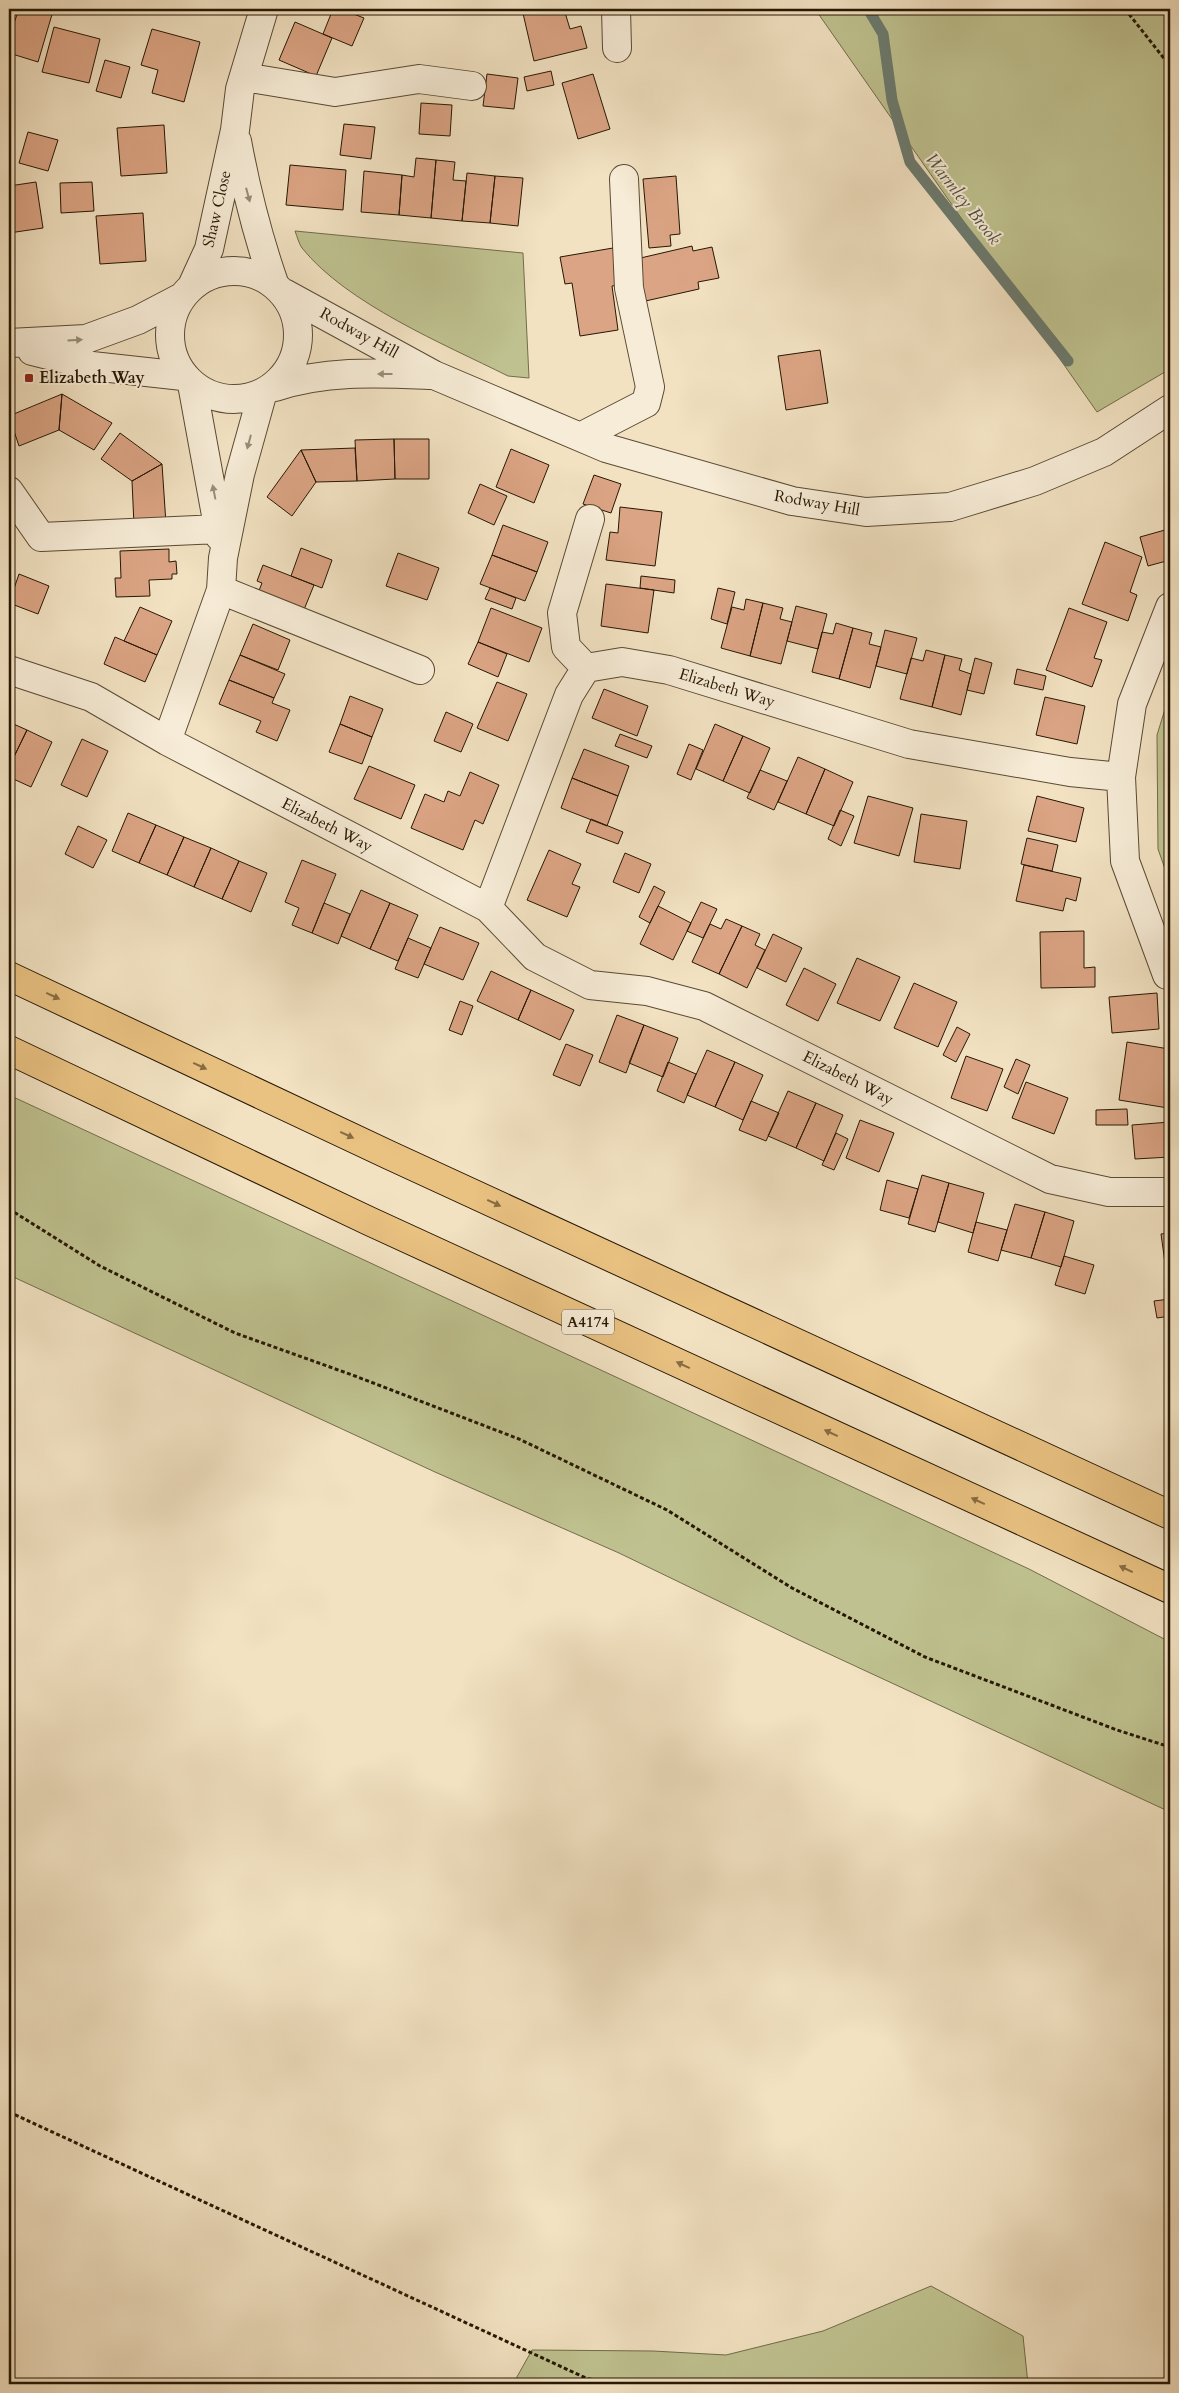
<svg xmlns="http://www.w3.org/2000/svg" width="1179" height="2393" viewBox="0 0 1179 2393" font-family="Cardo,serif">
  <rect width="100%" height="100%" fill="#f2e2c2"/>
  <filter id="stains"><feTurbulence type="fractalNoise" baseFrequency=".004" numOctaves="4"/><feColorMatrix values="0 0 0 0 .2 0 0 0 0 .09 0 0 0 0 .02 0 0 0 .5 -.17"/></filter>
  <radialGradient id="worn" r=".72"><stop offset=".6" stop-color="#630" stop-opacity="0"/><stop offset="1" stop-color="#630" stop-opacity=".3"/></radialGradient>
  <path fill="#bfc290" stroke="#726c4a" d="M 815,9 L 1170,9 L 1170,369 L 1097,412 Z
    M 295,231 L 523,253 L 529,378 L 508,376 C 444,344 347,304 302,248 C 299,244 297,236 295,231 Z
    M 1170,693 L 1170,883 L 1158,849 L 1157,735 Z
    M 9,1095 L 1029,1569 L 1170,1642 L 1170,1812 L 799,1640 L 619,1553 L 435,1472 L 9,1275 Z
    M 931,2286 L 1023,2336 L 1028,2384 L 513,2384 L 532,2350 L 653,2351 L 726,2355 L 823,2331 Z"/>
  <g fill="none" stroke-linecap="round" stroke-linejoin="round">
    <path stroke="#6c7b6f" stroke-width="11" d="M 868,9 L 883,34 L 892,100 L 910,162 L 1068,361"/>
  </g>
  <path fill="#dba484" stroke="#261703" d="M 19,9 L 44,9 L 53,11 L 38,62 L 9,53 L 9,25 L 13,26 Z
    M 333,9 L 341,9 L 364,18 L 352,46 L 323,34 Z
    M 522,9 L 564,9 L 570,29 L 581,26 L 587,48 L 534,61 Z
    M 295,22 L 332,38 L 316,76 L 279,60 Z
    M 54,27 L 100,39 L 89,83 L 42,72 Z
    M 152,29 L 200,42 L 184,102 L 152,93 L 158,70 L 141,65 Z
    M 105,60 L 130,67 L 121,98 L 96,91 Z
    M 551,71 L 554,85 L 527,91 L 524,77 Z
    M 487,74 L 518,78 L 514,109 L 483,106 Z
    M 593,74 L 610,129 L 578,139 L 562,83 Z
    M 421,103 L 452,105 L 450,136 L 419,134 Z
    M 344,124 L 375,127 L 371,159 L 340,155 Z
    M 164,125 L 167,173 L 121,176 L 117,128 Z
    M 28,132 L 58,140 L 48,171 L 19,163 Z
    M 416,158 L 436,160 L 431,218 L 399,215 L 402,175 L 414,177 Z
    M 436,160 L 455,162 L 453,180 L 466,181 L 462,221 L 431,218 Z
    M 290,165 L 346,170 L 343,210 L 286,205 Z
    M 364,171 L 402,175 L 399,215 L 361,212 Z
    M 467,173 L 495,176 L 490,223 L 462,221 Z
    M 495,176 L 523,178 L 518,226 L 490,223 Z
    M 676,176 L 680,234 L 670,235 L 671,246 L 649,248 L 643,179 Z
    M 36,182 L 43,228 L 9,233 L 9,186 Z
    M 92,182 L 94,211 L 61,213 L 60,183 Z
    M 143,213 L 146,261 L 100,264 L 96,216 Z
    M 692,246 L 693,251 L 712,247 L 719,278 L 698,282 L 699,289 L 641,302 L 632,260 Z
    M 613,248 L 619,285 L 612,286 L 618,330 L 580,336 L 572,283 L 565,284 L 560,257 Z
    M 820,350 L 828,403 L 786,410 L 778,356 Z
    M 62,394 L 112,423 L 94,450 L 59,430 Z
    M 62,394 L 59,430 L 19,446 L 9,416 Z
    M 120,433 L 162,464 L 132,481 L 101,459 Z
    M 394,439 L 395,479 L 357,481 L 355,440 Z
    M 394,439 L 429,439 L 429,479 L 395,479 Z
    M 355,448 L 357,481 L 316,482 L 301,450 Z
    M 511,449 L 549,465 L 534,503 L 496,487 Z
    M 301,450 L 316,482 L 292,516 L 267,497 Z
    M 162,464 L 166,524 L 134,525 L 132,481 Z
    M 594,475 L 621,484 L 611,513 L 583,504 Z
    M 480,484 L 507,496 L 494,525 L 468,513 Z
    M 620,507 L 662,512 L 655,566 L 606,560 L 610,532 L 618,533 Z
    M 503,525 L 548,542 L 537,572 L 492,555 Z
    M 1165,530 L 1170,546 L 1170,560 L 1148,566 L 1140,537 Z
    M 1105,542 L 1142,557 L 1130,592 L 1137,595 L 1128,621 L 1082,604 Z
    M 301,548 L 332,560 L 322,588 L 291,576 Z
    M 169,549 L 169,562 L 176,561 L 177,574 L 172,574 L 172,579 L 149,580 L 150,596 L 116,597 L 115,578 L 121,578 L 120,551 Z
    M 398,553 L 439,568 L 427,600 L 386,586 Z
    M 492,555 L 537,572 L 525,601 L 480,584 Z
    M 263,565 L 314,585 L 301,617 L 256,598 L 262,583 L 257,581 Z
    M 19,574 L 49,586 L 38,614 L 9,603 Z
    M 641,576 L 675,580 L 674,593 L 640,588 Z
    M 606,584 L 654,590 L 648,633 L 601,626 Z
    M 490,588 L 516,598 L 512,609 L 485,599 Z
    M 718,588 L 735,592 L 727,624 L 711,619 Z
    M 746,599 L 763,603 L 750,656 L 721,648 L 732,607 L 744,610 Z
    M 763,603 L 783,608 L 780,619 L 792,622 L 781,664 L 750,656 Z
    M 796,606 L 827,614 L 818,649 L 787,641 Z
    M 140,607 L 172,621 L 157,655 L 124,641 Z
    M 491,608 L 542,628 L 529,662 L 478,642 Z
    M 1069,608 L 1107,622 L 1094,658 L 1102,660 L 1092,687 L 1046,670 Z
    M 836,623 L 853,628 L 839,679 L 812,672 L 822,632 L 833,634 Z
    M 253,624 L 290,640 L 278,670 L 240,655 Z
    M 853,628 L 872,633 L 869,644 L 881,647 L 870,688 L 839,679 Z
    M 885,630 L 917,638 L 907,674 L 876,666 Z
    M 115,637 L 157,655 L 145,682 L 104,664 Z
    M 478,642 L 507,654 L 498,677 L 468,664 Z
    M 926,650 L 945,655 L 932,707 L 900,699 L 911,658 L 923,661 Z
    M 240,655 L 285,674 L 274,698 L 229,680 Z
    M 945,655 L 962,659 L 959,670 L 971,674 L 961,715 L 932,707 Z
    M 975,658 L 992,663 L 984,694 L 967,690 Z
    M 1017,669 L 1046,676 L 1043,690 L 1014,684 Z
    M 229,680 L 274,698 L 272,703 L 290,710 L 277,741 L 256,732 L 261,721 L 219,704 Z
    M 497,682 L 527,694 L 508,741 L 477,728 Z
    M 604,689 L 648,706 L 637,736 L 592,718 Z
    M 350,696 L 383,709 L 372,737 L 340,724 Z
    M 1045,697 L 1085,706 L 1077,744 L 1036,735 Z
    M 446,712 L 473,724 L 461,752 L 434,741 Z
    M 9,722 L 27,730 L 9,767 Z
    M 340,724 L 372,737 L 362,764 L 329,752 Z
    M 715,724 L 743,736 L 723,781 L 696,769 Z
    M 27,730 L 52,742 L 31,787 L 9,777 L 9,767 Z
    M 620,734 L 652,746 L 647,758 L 615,746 Z
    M 743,736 L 770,748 L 750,793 L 723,781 Z
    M 82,739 L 108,751 L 87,797 L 61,785 Z
    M 689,744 L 703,750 L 691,780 L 677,774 Z
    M 584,749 L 629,766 L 618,796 L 572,778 Z
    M 798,757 L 825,769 L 806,814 L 778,802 Z
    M 369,766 L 415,785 L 401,819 L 354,799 Z
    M 825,769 L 853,782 L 834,826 L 806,814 Z
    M 760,770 L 787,781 L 774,810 L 747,798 Z
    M 470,772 L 499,785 L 483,824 L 475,820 L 463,850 L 411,828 L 425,794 L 444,802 L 448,791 L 460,796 Z
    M 572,778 L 618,796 L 607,826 L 561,808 Z
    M 868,796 L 913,808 L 899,856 L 854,843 Z
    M 1037,796 L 1084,808 L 1076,842 L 1028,831 Z
    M 840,810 L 854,816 L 841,846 L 828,839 Z
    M 128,813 L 156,825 L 139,863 L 112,851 Z
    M 921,814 L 967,821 L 960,869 L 914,862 Z
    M 591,819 L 623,832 L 618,844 L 586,832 Z
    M 156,825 L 184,837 L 167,875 L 139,863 Z
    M 78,826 L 107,840 L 93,868 L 65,854 Z
    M 184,837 L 211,848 L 194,887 L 167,875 Z
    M 1027,838 L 1058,845 L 1052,871 L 1021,864 Z
    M 211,848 L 239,861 L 222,899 L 194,887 Z
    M 549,850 L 581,864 L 572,884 L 580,887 L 567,917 L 527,900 Z
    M 625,853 L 651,864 L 639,893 L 613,882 Z
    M 302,860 L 336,874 L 312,933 L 292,925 L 299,908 L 285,902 Z
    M 239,861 L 267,873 L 251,912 L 222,899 Z
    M 1024,865 L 1081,878 L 1076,901 L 1066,898 L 1063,911 L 1016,901 Z
    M 654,886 L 665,892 L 650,923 L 639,917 Z
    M 361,890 L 390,903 L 370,949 L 341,936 Z
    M 701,902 L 717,909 L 703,938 L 687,931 Z
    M 324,903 L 350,914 L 338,944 L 312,933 Z
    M 390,903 L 418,915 L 398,961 L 370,949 Z
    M 658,906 L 691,923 L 673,960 L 640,944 Z
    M 726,919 L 742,926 L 719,974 L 692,962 L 710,924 L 721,929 Z
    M 742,926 L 760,934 L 755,945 L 765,950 L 747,988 L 719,974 Z
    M 440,927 L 479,943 L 463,980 L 424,964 Z
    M 1084,931 L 1084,968 L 1095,967 L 1095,987 L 1041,988 L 1040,932 Z
    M 773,934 L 802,948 L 786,982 L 757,968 Z
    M 408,938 L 431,948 L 418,978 L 395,969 Z
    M 857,958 L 900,977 L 880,1021 L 837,1003 Z
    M 804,968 L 836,984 L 818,1021 L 786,1005 Z
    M 491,971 L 531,990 L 518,1020 L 477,1001 Z
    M 914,983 L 957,1002 L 938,1047 L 894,1028 Z
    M 531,990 L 574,1010 L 560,1040 L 518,1020 Z
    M 1157,993 L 1159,1029 L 1112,1033 L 1109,997 Z
    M 460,1001 L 473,1006 L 462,1035 L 449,1030 Z
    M 617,1015 L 644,1025 L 626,1073 L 599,1062 Z
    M 644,1025 L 678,1038 L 663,1077 L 629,1063 Z
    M 957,1027 L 970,1034 L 956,1062 L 943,1055 Z
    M 1127,1042 L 1169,1049 L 1165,1076 L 1170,1077 L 1168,1108 L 1119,1100 Z
    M 566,1044 L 593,1055 L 580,1086 L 553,1075 Z
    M 707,1050 L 735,1062 L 715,1107 L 687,1095 Z
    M 966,1056 L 1003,1069 L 987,1111 L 951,1098 Z
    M 1016,1059 L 1030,1065 L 1018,1094 L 1004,1087 Z
    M 668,1062 L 696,1074 L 684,1103 L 657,1091 Z
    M 735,1062 L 763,1075 L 743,1120 L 715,1107 Z
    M 1026,1082 L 1068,1098 L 1054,1134 L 1012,1118 Z
    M 788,1091 L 816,1103 L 796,1148 L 768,1136 Z
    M 751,1101 L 779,1113 L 766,1141 L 739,1130 Z
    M 816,1103 L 843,1115 L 824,1161 L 796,1148 Z
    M 1127,1109 L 1128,1125 L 1096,1125 L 1096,1110 Z
    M 860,1120 L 894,1133 L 879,1172 L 846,1158 Z
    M 1170,1122 L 1170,1157 L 1135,1159 L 1132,1125 Z
    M 836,1133 L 848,1139 L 834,1170 L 822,1165 Z
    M 922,1175 L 949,1183 L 935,1232 L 908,1224 Z
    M 887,1180 L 918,1189 L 909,1218 L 880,1210 Z
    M 949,1183 L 984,1193 L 973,1233 L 938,1222 Z
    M 1015,1204 L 1045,1212 L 1031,1258 L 1001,1250 Z
    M 1045,1212 L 1074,1221 L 1061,1267 L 1031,1258 Z
    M 976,1222 L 1007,1230 L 998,1261 L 968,1252 Z
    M 1170,1233 L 1170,1262 L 1165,1263 L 1161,1234 Z
    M 1064,1256 L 1094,1265 L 1085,1294 L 1055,1285 Z
    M 1170,1299 L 1170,1316 L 1157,1318 L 1154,1301 Z"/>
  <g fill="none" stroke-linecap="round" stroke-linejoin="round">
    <defs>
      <path id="minor" d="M 616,9 L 617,48
        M 244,77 L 335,92 L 419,79 L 472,86
        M 237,141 C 246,190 258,237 274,283
        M170 335a64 64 0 1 1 128 0a64 64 0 1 1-128 0Z
        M 192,286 L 209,249 L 235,130 L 240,89 L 264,9
        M 284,293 L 434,375 L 606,448 L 792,501 L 866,512 L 950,507 L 1035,481 L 1104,452 L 1170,409
        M 9,343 L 86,339 L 138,320 L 182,297
        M 32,351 L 92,366 L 183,376
        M 192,384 L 220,537
        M 275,387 C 326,370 379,373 432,375
        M 580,437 L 646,403 L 650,387 L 629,288 L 624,179
        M 9,491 L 41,537 L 219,529
        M 221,590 L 420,670
        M 586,668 L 566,647 L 562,613 L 590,519
        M 9,670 L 91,697 L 167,741 L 488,908 L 535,957 L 590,985 L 647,991 L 704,1006 L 1050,1179 L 1109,1192 L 1170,1192
        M 167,741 L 221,590 L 223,558 L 240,474 L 262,395
        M 488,908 L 569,695 L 586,668 L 622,662 L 669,670 L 909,744 L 1070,772 L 1121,777
        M 1167,975 L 1125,861 L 1121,777 L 1132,704 L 1170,607"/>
      <path id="highway" d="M 9,976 L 389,1155 L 1170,1515
        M 9,1050 L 369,1221 L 1170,1589"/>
    </defs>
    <use href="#minor" stroke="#594a33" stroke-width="30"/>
    <use href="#highway" stroke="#261703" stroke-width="30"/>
    <path stroke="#261703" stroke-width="3" stroke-dasharray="4 2.5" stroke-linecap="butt" d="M 1125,9 L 1170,66
      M 9,1209 L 100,1266 L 235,1333 L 355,1376 L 519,1439 L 667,1510 L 792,1588 L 925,1657 L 1117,1730 L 1170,1747
      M 9,2112 L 588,2379 L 656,2384"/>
    <use href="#minor" stroke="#f7ecd7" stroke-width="28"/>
    <use href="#highway" stroke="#e9c181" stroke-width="28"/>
  </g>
  <defs><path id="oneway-solid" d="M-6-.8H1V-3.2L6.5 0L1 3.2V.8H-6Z" transform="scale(1.25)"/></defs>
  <g fill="#998c78">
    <use href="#oneway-solid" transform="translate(248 195) rotate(75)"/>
    <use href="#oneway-solid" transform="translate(75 340) rotate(-3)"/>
    <use href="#oneway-solid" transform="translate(385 374) rotate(180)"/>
    <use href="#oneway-solid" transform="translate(249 442) rotate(105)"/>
    <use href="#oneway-solid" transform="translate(214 492) rotate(-101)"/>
  </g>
  <g fill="#886c42">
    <use href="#oneway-solid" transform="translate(53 996) rotate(25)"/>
    <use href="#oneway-solid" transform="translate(200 1066) rotate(25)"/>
    <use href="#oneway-solid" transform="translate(347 1135) rotate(25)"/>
    <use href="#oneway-solid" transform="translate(494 1203) rotate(25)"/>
    <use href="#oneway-solid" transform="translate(683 1365) rotate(-155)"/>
    <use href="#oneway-solid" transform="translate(831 1433) rotate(-155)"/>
    <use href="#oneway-solid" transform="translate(978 1501) rotate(-155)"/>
    <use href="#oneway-solid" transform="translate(1126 1569) rotate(-155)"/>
  </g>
  <rect fill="#8f2418" stroke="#f7ecd7" stroke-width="2" x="24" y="373" width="10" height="10" rx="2.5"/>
  <g text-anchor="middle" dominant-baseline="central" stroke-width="4" stroke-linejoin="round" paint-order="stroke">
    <rect fill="#f7ecd7" stroke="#655743" stroke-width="1" x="562" y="1309.5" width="52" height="25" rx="4"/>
    <g font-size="15" font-weight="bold" fill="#261703">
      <text x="588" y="1322">A4174</text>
    </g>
    <g font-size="16" fill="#261703" stroke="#f7ecd7">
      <text transform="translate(217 209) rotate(-77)">Shaw Close</text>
      <text transform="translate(359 333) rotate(29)">Rodway Hill</text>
      <text transform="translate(817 503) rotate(10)">Rodway Hill</text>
      <text transform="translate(727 688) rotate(17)">Elizabeth Way</text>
      <text transform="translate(327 825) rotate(27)">Elizabeth Way</text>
      <text transform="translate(848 1078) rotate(27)">Elizabeth Way</text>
    </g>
    <g font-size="16" font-weight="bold" fill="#261703" stroke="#f7ecd7" text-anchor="start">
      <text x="39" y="378">Elizabeth Way</text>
    </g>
    <g font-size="18" font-style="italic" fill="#4f5142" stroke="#f7ecd7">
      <text transform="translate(963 199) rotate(52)">Warmley Brook</text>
    </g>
  </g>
  <rect width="1179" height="2393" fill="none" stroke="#f2e2c2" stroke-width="30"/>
  <rect x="10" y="10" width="1159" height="2373" fill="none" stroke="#261703" stroke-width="2.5"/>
  <rect x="15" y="15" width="1149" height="2363" fill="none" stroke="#261703"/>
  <rect width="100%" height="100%" filter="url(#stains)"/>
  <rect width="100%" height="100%" fill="url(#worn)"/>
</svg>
